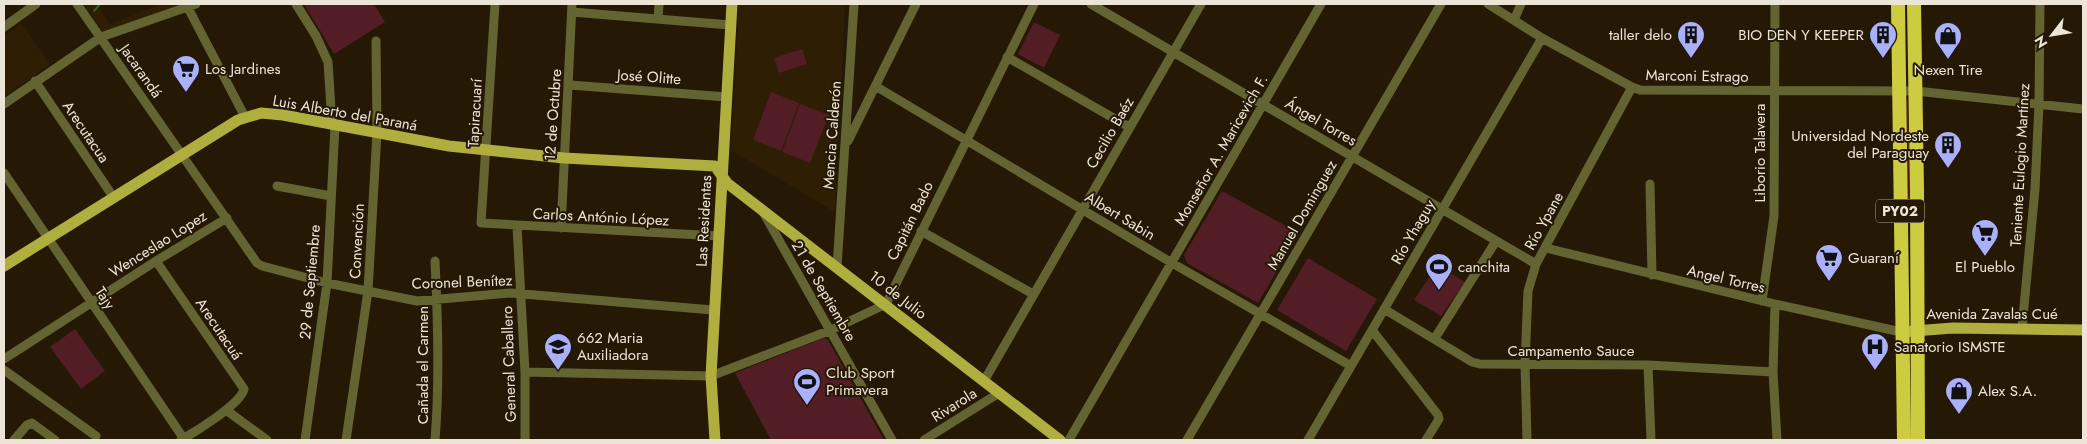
<svg xmlns="http://www.w3.org/2000/svg" width="2087" height="444" viewBox="0 0 2087 444" font-family="Jost,sans-serif">
  <rect width="100%" height="100%" fill="#251906"/>
  <path fill="#2e1f04" d="M 84,4 L 103,4 L 99,8 L 110,24 L 162,4 L 180,4 L 106,34 L 103,32 Z
    M 739,4 L 845,4 L 835,212 L 731,150 Z
    M 21,24 L 50,64 L 4,97 L 4,36 Z"/>
  <path fill="#521d25" d="M 304,4 L 374,4 L 385,22 L 334,54 Z
    M 1034,22 L 1060,35 L 1044,68 L 1018,54 Z
    M 802,49 L 807,64 L 779,73 L 774,58 Z
    M 771,92 L 799,103 L 781,151 L 753,140 Z
    M 1908,99 L 1911,197 L 1908,230 L 1905,101 Z
    M 800,104 L 829,115 L 810,163 L 782,152 Z
    M 1222,191 L 1299,233 L 1258,303 L 1187,263 L 1184,255 Z
    M 1308,258 L 1377,299 L 1346,351 L 1277,310 Z
    M 1437,265 L 1465,282 L 1441,316 L 1414,300 Z
    M 75,329 L 105,371 L 81,389 L 50,347 Z
    M 824,338 L 828,340 L 884,440 L 771,440 L 735,373 Z"/>
  <g fill="none" stroke-linecap="round" stroke-linejoin="round">
    <path stroke="#315d28" stroke-width="2" d="M 94,11 L 100,4"/>
    <path stroke="#646433" stroke-width="9" d="M 77,4 L 257,263 L 262,266 L 327,283 L 417,301 L 511,293 L 713,310
      M 186,4 L 245,117
      M 296,4 L 316,36 L 328,62 L 332,125
      M 495,4 L 481,223 L 719,236
      M 1091,4 L 1536,264
      M 1488,4 L 1542,38 L 1632,87 L 1640,90 L 1916,91 L 2083,109
      M 572,12 L 730,25
      M 658,19 L 659,4
      M 1514,20 L 1521,4
      M 4,27 L 36,4
      M 1007,57 L 1129,127
      M 35,81 L 114,198
      M 570,85 L 727,97
      M 877,87 L 1172,263 L 1351,366
      M 4,104 L 101,37 L 196,4
      M 848,141 L 916,4
      M 4,173 L 184,439
      M 1650,184 L 1652,275
      M 277,186 L 331,196
      M 763,212 L 892,440
      M 517,226 L 525,372 L 525,440
      M 561,228 L 572,4
      M 921,231 L 1033,294
      M 1546,248 L 1775,304 L 1901,332
      M 156,261 L 244,389 C 241,404 195,432 181,440
      M 435,261 C 438,320 440,381 435,440
      M 837,267 L 854,4
      M 1762,301 L 1774,216 L 1775,4
      M 1775,304 L 1773,372 L 1777,440
      M 1384,309 L 1472,362 L 1480,364 L 1648,365 L 1773,372
      M 2022,328 L 2035,189 L 2039,104 L 2040,4
      M 1372,330 L 1438,415 L 1439,419 L 1426,440
      M 1435,338 L 1496,241
      M 4,359 L 156,261 L 227,218
      M 1648,365 L 1651,440
      M 4,370 L 96,436
      M 525,372 L 711,376 L 831,330 L 886,304 L 1034,4
      M 984,381 L 1201,4
      M 226,410 L 267,440
      M 14,440 L 27,425 L 32,423 L 55,440
      M 305,440 L 327,283 L 335,126
      M 346,440 L 368,291 L 377,132 L 376,41
      M 924,440 L 999,393
      M 1069,440 L 1321,4
      M 1187,440 L 1441,4
      M 1308,440 L 1542,38
      M 1527,440 L 1525,363 L 1528,291 L 1536,264 L 1632,87"/>
    <path stroke="#afae3e" stroke-width="11" d="M 4,266 L 238,120 L 261,113 L 283,115 L 449,146 L 564,158 L 715,166 L 727,183 L 1060,440
      M 1901,332 L 1953,328 L 2083,330
      M 715,440 L 711,376 L 732,4"/>
    <path stroke="#cdcb40" stroke-width="14" d="M 1898,4 L 1904,440
      M 1914,4 L 1917,189 L 1918,440"/>
  </g>
  <defs>
    <symbol id="building-pin" viewBox="-11 -11 22 30"><path d="M0 17L-7.5 6A9.5 9.5 0 1 1 7.5 6Z" fill="#a9b0fc" stroke="#251906"/><path d="M-4-6H4V6H1V3H-1V6H-4ZM-2.5-4.3h1.7v1.8h-1.7ZM.8-4.3h1.7v1.8H.8ZM-2.5-1h1.7V.8h-1.7ZM.8-1h1.7V.8H.8Z" fill="#111"/></symbol>
    <symbol id="shop-pin" viewBox="-11 -11 22 30"><path d="M0 17L-7.5 6A9.5 9.5 0 1 1 7.5 6Z" fill="#a9b0fc" stroke="#251906"/><path d="M-5-2.5h2.3a2.7 3.5 0 0 1 5.4 0H5L5.5 6h-11ZM-1.5-2.5h3a1.5 2.3 0 0 0-3 0Z" fill="#111"/></symbol>
    <symbol id="supermarket-pin" viewBox="-11 -11 22 30"><path d="M0 17L-7.5 6A9.5 9.5 0 1 1 7.5 6Z" fill="#a9b0fc" stroke="#251906"/><path d="M-6-5.5h2.5l.6 2H6L4.5 2H-2.5L-4.4-4H-6ZM-1.5 3.2a1.3 1.3 0 1 0 .1 0ZM3 3.2a1.3 1.3 0 1 0 .1 0Z" fill="#111"/></symbol>
    <symbol id="stadium-pin" viewBox="-11 -11 22 30"><path d="M0 17L-7.5 6A9.5 9.5 0 1 1 7.5 6Z" fill="#a9b0fc" stroke="#251906"/><path d="M0-5a6.5 5 0 1 0 0 10a6.5 5 0 1 0 0-10ZM-3.5-1.8h7v3.6h-7Z" fill="#111"/></symbol>
    <symbol id="school-pin" viewBox="-11 -11 22 30"><path d="M0 17L-7.5 6A9.5 9.5 0 1 1 7.5 6Z" fill="#a9b0fc" stroke="#251906"/><path d="M0-5L7-2L0 1L-7-2ZM-4 1L0 2.5L4 1V4Q0 6-4 4Z" fill="#111"/></symbol>
    <symbol id="hospital-pin" viewBox="-11 -11 22 30"><path d="M0 17L-7.5 6A9.5 9.5 0 1 1 7.5 6Z" fill="#a9b0fc" stroke="#251906"/><path d="M-5-5h3v3.5h4V-5h3V5h-3V1.5h-4V5h-3Z" fill="#111"/></symbol>
  </defs>
  <g fill-rule="evenodd">
    <use href="#building-pin" x="1675" y="19" width="32" height="43"/>
    <use href="#building-pin" x="1867" y="19" width="32" height="43"/>
    <use href="#shop-pin" x="1932" y="20" width="32" height="43"/>
    <use href="#supermarket-pin" x="170" y="53" width="32" height="43"/>
    <use href="#building-pin" x="1932" y="129" width="32" height="43"/>
    <use href="#supermarket-pin" x="1969" y="217" width="32" height="43"/>
    <use href="#supermarket-pin" x="1813" y="242" width="32" height="43"/>
    <use href="#stadium-pin" x="1423" y="251" width="32" height="43"/>
    <use href="#school-pin" x="542" y="331" width="32" height="43"/>
    <use href="#hospital-pin" x="1859" y="331" width="32" height="43"/>
    <use href="#stadium-pin" x="791" y="366" width="32" height="43"/>
    <use href="#shop-pin" x="1943" y="375" width="32" height="43"/>
  </g>
  <g text-anchor="middle" dominant-baseline="central" stroke-width="4" stroke-linejoin="round" paint-order="stroke">
    <rect fill="#251906" stroke="#b1a799" stroke-width="1" x="1876" y="199.5" width="48" height="23" rx="4"/>
    <g font-size="14" font-weight="bold" fill="#ede4d8">
      <text x="1900" y="211">PY02</text>
    </g>
    <g font-size="15" fill="#ede4d8" stroke="#251906" text-anchor="start">
      <text x="1672" y="35" text-anchor="end">taller delo</text>
      <text x="1864" y="35" text-anchor="end">BIO DEN Y KEEPER</text>
      <text x="205" y="69">Los Jardines</text>
      <text x="1948" y="70" text-anchor="middle">Nexen Tire</text>
      <text x="1929" y="136" text-anchor="end">Universidad Nordeste<tspan x="1929" dy="17">del Paraguay</tspan></text>
      <text x="1848" y="258">Guaraní</text>
      <text x="1458" y="267">canchita</text>
      <text x="1985" y="267" text-anchor="middle">El Pueblo</text>
      <text x="577" y="338">662 Maria<tspan x="577" dy="17">Auxiliadora</tspan></text>
      <text x="1894" y="347">Sanatorio ISMSTE</text>
      <text x="826" y="373">Club Sport<tspan x="826" dy="17">Primavera</tspan></text>
      <text x="1978" y="391">Alex S.A.</text>
    </g>
    <g font-size="15" fill="#ede4d8" stroke="#251906">
      <text transform="translate(141 71) rotate(55)">Jacarandá</text>
      <text transform="translate(1697 76) rotate(1)">Marconi Estrago</text>
      <text transform="translate(649 77) rotate(4)">José Olitte</text>
      <text transform="translate(345 113) rotate(10)">Luis Alberto del Paraná</text>
      <text transform="translate(475 113) rotate(-87)">Tapiracuarí</text>
      <text transform="translate(553 115) rotate(-86)">12 de Octubre</text>
      <text transform="translate(1321 122) rotate(30)">Ángel Torres</text>
      <text transform="translate(86 132) rotate(56)">Arecutacua</text>
      <text transform="translate(1110 133) rotate(-60)">Cecilio Baéz</text>
      <text transform="translate(832 135) rotate(-86)">Mencia Calderón</text>
      <text transform="translate(1221 150) rotate(-60)">Monseñor A. Maricevich F.</text>
      <text transform="translate(1760 153) rotate(-90)">Liborio Talavera</text>
      <text transform="translate(2020 165) rotate(-87)">Teniente Eulogio Martínez</text>
      <text transform="translate(1302 215) rotate(-60)">Manuel Dominguez</text>
      <text transform="translate(1120 216) rotate(31)">Albert Sabin</text>
      <text transform="translate(601 217) rotate(3)">Carlos António López</text>
      <text transform="translate(704 221) rotate(-87)">Las Residentas</text>
      <text transform="translate(910 221) rotate(-64)">Capitán Bado</text>
      <text transform="translate(1544 221) rotate(-61)">Río Ypane</text>
      <text transform="translate(1413 232) rotate(-60)">Río Yhaguy</text>
      <text transform="translate(357 241) rotate(-87)">Convención</text>
      <text transform="translate(158 244) rotate(-32)">Wenceslao Lopez</text>
      <text transform="translate(1726 279) rotate(13)">Angel Torres</text>
      <text transform="translate(310 282) rotate(-85)">29 de Septiembre</text>
      <text transform="translate(462 282) rotate(-2)">Coronel Benítez</text>
      <text transform="translate(824 291) rotate(60)">21 de Septiembre</text>
      <text transform="translate(898 295) rotate(38)">10 de Julio</text>
      <text transform="translate(105 298) rotate(56)">Tajy</text>
      <text x="1992" y="314">Avenida Zavalas Cué</text>
      <text transform="translate(219 329) rotate(56)">Arecutacuá</text>
      <text x="1571" y="351">Campamento Sauce</text>
      <text transform="translate(509 364) rotate(-92)">General Caballero</text>
      <text transform="translate(423 365) rotate(-90)">Cañada el Carmen</text>
      <text transform="translate(954 405) rotate(-32)">Rivarola</text>
    </g>
  </g>
  <rect width="2087" height="444" fill="none" stroke="#ede4d8" stroke-width="10"/>
  <g transform="translate(2052 35) rotate(239)" stroke="#251906" stroke-width="4" paint-order="stroke">
  <path d="M0-4L9 19L0 12L-9 19Z" fill="#ede4d8"/>
  <text y="-8" font-size="14" font-weight="bold" text-anchor="middle" fill="#ede4d8">N</text>
  </g>
</svg>
